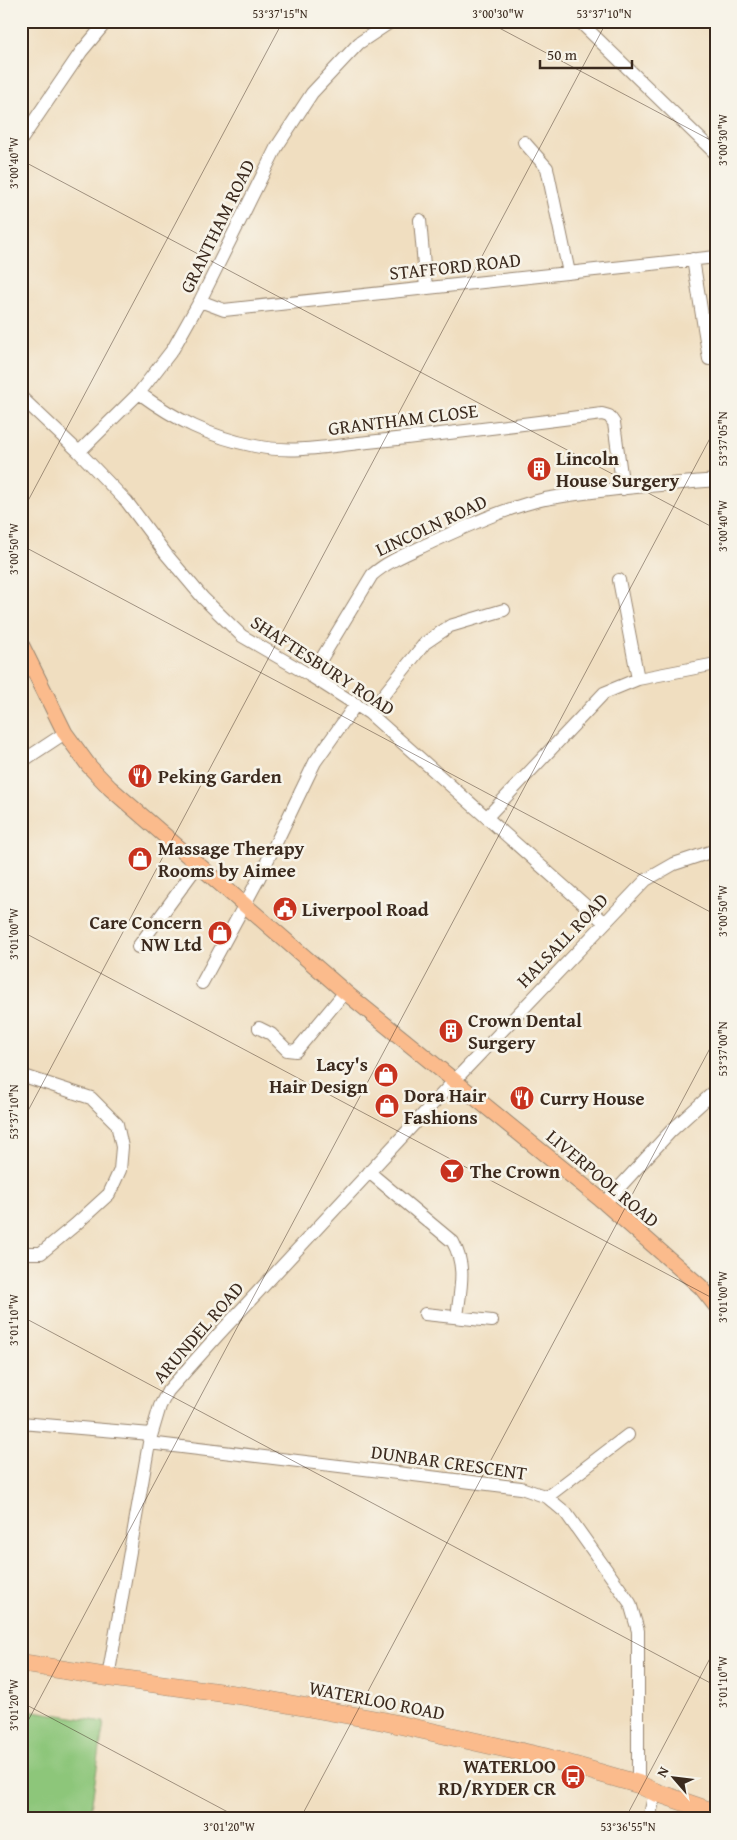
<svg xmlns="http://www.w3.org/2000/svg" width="737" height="1840" viewBox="0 0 737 1840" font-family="'Gentium Book Plus',serif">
  <rect width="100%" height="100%" fill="#f7f3e8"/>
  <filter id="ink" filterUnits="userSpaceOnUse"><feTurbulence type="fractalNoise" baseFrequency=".02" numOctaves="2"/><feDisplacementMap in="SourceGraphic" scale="10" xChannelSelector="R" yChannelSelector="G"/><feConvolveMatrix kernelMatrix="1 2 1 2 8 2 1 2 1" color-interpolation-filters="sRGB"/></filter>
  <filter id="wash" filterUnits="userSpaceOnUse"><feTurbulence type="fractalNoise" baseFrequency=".0096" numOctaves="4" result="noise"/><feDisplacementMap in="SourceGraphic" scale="20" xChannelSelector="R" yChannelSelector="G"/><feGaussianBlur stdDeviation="1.12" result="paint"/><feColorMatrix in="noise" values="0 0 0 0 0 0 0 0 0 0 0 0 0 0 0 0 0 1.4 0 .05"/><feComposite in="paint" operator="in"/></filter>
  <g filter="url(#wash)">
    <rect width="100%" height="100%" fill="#f0dec0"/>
    <path fill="#8dc67a" stroke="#64784c" d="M 21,1709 L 104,1722 L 91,1808 L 149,1819 L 21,1819 Z"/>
  </g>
  <g filter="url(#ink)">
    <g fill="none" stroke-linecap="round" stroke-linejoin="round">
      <defs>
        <path id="minor" d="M 579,21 L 716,154
          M 21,140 L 81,52 L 107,21
          M 524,142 L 547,168 L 569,273
          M 420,220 L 426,288
          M 693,259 L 709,359
          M 200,301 L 224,310 L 716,257
          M 139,393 C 176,420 210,437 255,446 C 293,454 331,446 368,442 C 446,434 524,424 602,414 L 609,416 L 614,423 L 623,489
          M 21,397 L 79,452 L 127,502 L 166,554 L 203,598 L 242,636 L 311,676 L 369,713 L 604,922
          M 79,452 L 139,393 L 173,349 L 200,301 L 276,148 L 312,93 L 359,43 L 392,21
          M 619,580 L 638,679
          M 311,676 L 372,575 C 389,560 411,552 432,542 C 467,526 508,507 545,499 C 601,489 659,485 716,480
          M 369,713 L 425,643 L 450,626 L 504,610
          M 21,762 L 65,733
          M 487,817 L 604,693 L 638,679 L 716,664
          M 138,947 L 198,865
          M 202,983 L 259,878 L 315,762 L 356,704
          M 259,1028 L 271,1034 L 287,1050 L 296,1051 L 345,992
          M 21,1075 L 91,1098 L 117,1124 L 122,1147 L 120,1170 L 109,1194 L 75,1225 L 41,1253 L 21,1253
          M 369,1172 L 453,1242 C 467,1268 460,1289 457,1317
          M 605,1203 L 671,1131 L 716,1090
          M 425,1314 L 492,1321
          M 21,1423 L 151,1434
          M 149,1443 L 521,1488 L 547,1497 L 566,1513 L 630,1603 L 638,1631 L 638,1784
          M 547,1497 L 628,1435
          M 108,1677 L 149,1443 L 160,1406 L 168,1391 L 217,1336 L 454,1081 L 646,880 L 674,864 L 716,850
          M 649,1819 L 655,1792"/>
        <path id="major" d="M 21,644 L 65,733 L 89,766 L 110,788 L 345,992 L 605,1203 L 701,1287 L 716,1306"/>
        <path id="highway" d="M 21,1663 L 108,1677 L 245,1696 L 383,1721 L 544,1757 L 638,1784 L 655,1792 L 716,1813"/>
      </defs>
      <use href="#minor" stroke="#96846f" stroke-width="14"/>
      <use href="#major" stroke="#96846f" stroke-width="17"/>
      <use href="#highway" stroke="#96846f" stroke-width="19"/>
      <use href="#minor" stroke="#fff" stroke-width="12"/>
      <use href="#major" stroke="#fbbb8c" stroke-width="15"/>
      <use href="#highway" stroke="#fbbb8c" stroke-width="18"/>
    </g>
  </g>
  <path fill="none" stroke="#3b2a1e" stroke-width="1" stroke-opacity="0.45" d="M 486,21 L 716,143M 21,160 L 716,529M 21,514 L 283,21M 21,545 L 716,915M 21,931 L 716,1300M 21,1124 L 607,21M 21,1316 L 716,1686M 21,1702 L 241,1819M 21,1734 L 716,427M 300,1819 L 716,1037M 625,1819 L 716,1647"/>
  <defs>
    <symbol id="building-disc" viewBox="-11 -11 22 22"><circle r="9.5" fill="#c8321e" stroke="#f7f3e8"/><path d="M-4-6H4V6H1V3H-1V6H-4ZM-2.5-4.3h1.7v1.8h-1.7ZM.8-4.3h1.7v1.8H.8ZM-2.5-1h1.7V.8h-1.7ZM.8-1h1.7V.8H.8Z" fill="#fff"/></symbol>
    <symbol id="restaurant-disc" viewBox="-11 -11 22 22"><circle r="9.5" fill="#c8321e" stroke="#f7f3e8"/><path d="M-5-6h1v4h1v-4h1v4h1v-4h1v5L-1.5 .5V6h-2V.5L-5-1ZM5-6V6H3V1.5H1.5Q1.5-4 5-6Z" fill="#fff"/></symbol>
    <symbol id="shop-disc" viewBox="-11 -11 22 22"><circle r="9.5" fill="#c8321e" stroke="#f7f3e8"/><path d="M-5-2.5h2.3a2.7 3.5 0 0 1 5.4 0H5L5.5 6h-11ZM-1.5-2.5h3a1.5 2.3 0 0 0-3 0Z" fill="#fff"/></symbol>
    <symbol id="civic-disc" viewBox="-11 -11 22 22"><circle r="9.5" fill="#c8321e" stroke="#f7f3e8"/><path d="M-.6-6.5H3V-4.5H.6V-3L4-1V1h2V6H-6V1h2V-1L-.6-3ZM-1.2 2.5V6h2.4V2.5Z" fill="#fff"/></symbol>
    <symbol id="bar-disc" viewBox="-11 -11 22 22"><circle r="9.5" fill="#c8321e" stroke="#f7f3e8"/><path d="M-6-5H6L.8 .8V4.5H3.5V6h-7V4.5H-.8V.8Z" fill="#fff"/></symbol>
    <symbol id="bus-disc" viewBox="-11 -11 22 22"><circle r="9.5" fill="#c8321e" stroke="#f7f3e8"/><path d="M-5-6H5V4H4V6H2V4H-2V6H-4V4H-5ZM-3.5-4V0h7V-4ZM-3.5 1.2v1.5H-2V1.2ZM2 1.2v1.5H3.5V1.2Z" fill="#fff"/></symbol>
  </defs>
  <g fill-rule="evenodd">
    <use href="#building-disc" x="525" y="455" width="28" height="28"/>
    <use href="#restaurant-disc" x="126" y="762" width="28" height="28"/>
    <use href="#shop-disc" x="126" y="845" width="28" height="28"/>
    <use href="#civic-disc" x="271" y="895" width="28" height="28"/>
    <use href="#shop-disc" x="206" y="919" width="28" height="28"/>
    <use href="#building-disc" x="437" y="1017" width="28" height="28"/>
    <use href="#shop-disc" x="372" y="1061" width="28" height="28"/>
    <use href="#restaurant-disc" x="508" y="1084" width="28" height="28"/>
    <use href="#shop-disc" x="373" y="1092" width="28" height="28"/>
    <use href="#bar-disc" x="438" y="1157" width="28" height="28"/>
    <use href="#bus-disc" x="559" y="1763" width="28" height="28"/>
  </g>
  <g text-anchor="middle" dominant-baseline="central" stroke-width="5" stroke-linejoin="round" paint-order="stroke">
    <g font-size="19" fill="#3b2a1e" stroke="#f7f3e8">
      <text transform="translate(217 226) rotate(-64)">GRANTHAM ROAD</text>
      <text transform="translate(455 266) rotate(-6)">STAFFORD ROAD</text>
      <text transform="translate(403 419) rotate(-7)">GRANTHAM CLOSE</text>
      <text transform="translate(431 525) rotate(-25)">LINCOLN ROAD</text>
      <text transform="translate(323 665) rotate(33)">SHAFTESBURY ROAD</text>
      <text transform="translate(562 940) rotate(-46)">HALSALL ROAD</text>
      <text transform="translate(603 1178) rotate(40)">LIVERPOOL ROAD</text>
      <text transform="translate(198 1332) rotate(-49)">ARUNDEL ROAD</text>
      <text transform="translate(449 1462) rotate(8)">DUNBAR CRESCENT</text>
      <text transform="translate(377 1700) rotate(11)">WATERLOO ROAD</text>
    </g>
    <g font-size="19" font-weight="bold" fill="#3b2a1e" stroke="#f7f3e8" text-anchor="start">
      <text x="556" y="458">Lincoln<tspan x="556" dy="22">House Surgery</tspan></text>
      <text x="158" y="776">Peking Garden</text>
      <text x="158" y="848">Massage Therapy<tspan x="158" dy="22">Rooms by Aimee</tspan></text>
      <text x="302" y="909">Liverpool Road</text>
      <text x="202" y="922" text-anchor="end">Care Concern<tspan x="202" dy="22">NW Ltd</tspan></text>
      <text x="468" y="1020">Crown Dental<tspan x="468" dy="22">Surgery</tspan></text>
      <text x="368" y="1064" text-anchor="end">Lacy's<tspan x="368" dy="22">Hair Design</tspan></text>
      <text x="404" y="1095">Dora Hair<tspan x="404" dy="22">Fashions</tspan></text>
      <text x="540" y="1098">Curry House</text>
      <text x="470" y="1171">The Crown</text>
      <text x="556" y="1766" text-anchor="end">WATERLOO<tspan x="556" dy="22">RD/RYDER CR</tspan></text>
    </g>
  </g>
  <rect width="737" height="1840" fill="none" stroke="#f7f3e8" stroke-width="55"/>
  <g transform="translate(674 1778) rotate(298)" stroke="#f7f3e8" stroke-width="4" paint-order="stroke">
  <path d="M0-4L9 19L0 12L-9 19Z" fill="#3b2a1e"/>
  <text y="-8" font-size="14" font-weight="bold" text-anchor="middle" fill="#3b2a1e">N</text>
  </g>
  <path d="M540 60v8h92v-8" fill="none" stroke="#3b2a1e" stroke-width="2.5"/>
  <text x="547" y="60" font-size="15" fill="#3b2a1e" stroke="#f7f3e8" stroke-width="4" paint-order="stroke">50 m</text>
  <rect x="28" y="28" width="682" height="1784" fill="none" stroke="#3b2a1e" stroke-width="2"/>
  <g font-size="12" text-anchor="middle" fill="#3b2a1e">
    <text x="280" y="18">53°37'15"N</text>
    <text x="498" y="18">3°00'30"W</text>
    <text x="604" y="18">53°37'10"N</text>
    <text transform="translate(723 140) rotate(-90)" y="4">3°00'30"W</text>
    <text transform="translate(14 163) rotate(-90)" y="4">3°00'40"W</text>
    <text transform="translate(723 439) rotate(-90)" y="4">53°37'05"N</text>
    <text transform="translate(723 526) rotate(-90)" y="4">3°00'40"W</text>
    <text transform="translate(14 549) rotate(-90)" y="4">3°00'50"W</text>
    <text transform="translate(723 911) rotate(-90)" y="4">3°00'50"W</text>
    <text transform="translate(14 934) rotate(-90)" y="4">3°01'00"W</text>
    <text transform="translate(723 1049) rotate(-90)" y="4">53°37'00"N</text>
    <text transform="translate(14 1112) rotate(-90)" y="4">53°37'10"N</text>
    <text transform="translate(723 1297) rotate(-90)" y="4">3°01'00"W</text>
    <text transform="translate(14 1320) rotate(-90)" y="4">3°01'10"W</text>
    <text transform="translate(723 1682) rotate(-90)" y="4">3°01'10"W</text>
    <text transform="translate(14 1705) rotate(-90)" y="4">3°01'20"W</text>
    <text x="229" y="1831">3°01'20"W</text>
    <text x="628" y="1831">53°36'55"N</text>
  </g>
</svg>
